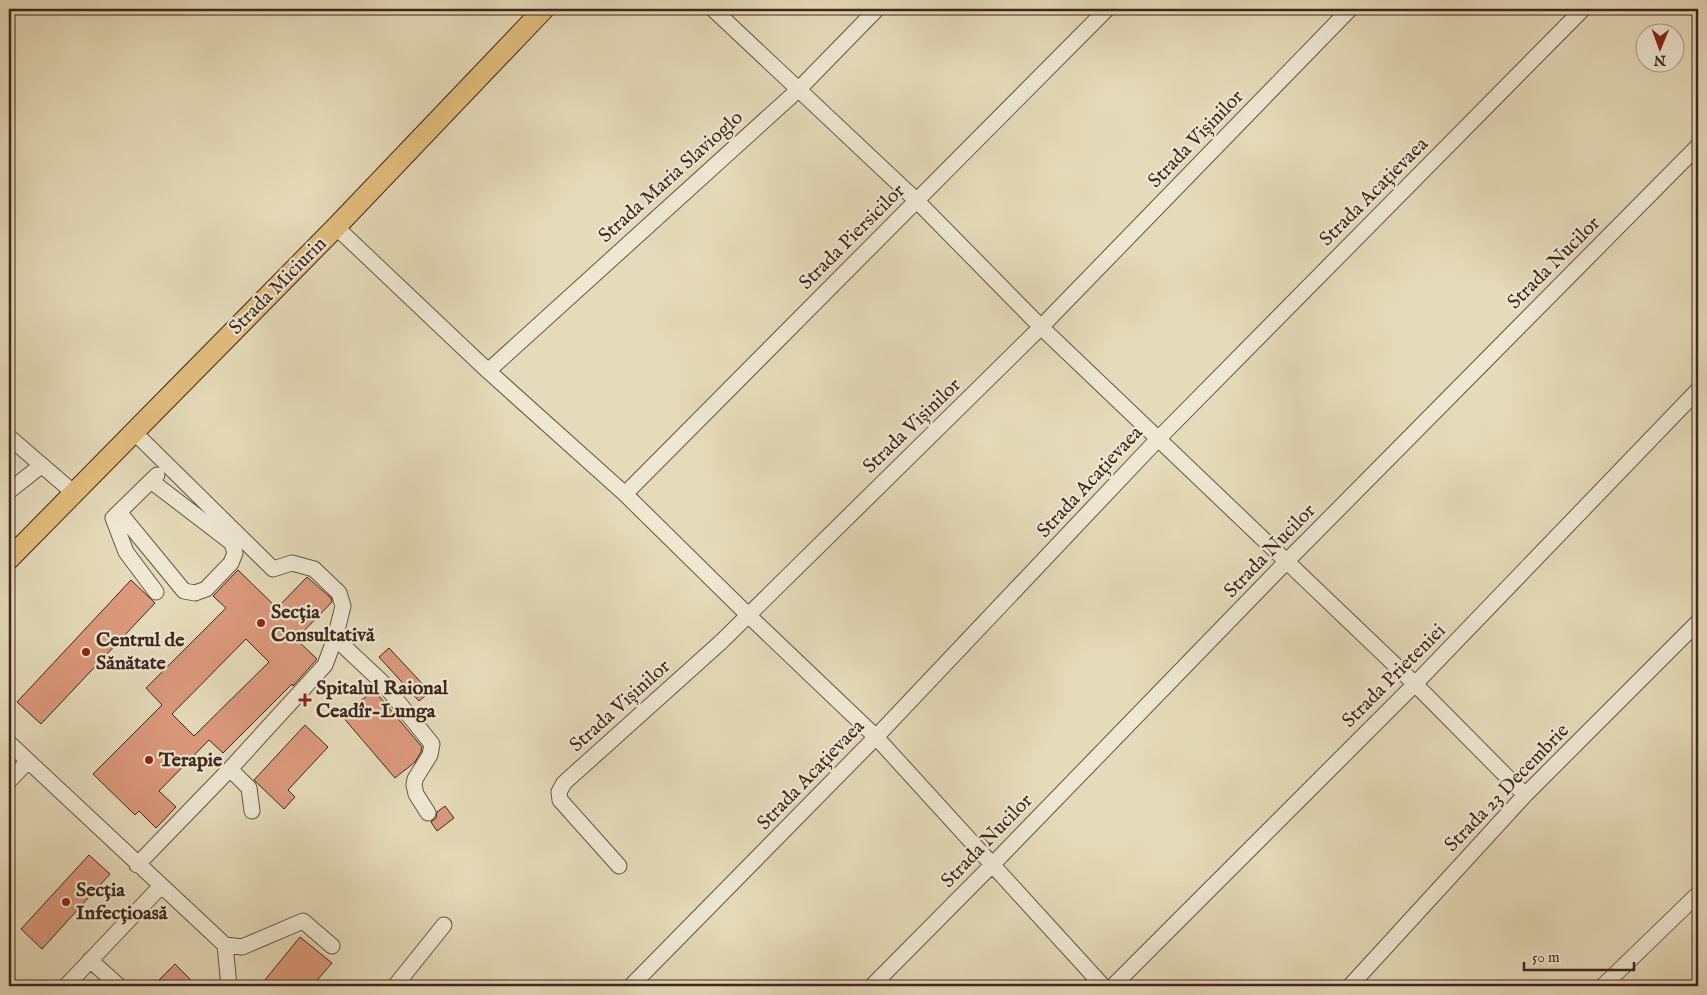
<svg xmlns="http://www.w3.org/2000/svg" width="1707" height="995" viewBox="0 0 1707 995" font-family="'IM FELL English',serif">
  <rect width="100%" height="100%" fill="#e5dab9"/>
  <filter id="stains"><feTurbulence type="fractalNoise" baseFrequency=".004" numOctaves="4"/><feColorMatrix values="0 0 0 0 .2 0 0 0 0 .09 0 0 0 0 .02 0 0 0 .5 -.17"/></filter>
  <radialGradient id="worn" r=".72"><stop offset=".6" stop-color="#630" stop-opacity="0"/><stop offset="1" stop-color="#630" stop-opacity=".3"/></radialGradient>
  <path fill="#dc997c" stroke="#3d271c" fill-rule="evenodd" d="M 238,570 L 277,608 L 307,577 L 331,598 L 332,602 L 296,639 L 317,659 L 293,686 L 292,684 L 223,753 L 209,740 L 159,791 L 176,807 L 156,828 L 139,811 L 135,815 L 93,774 L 162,705 L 146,688 L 226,608 L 213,596 ZM 246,639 L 269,662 L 194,736 L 172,714 Z
    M 131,580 L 155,603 L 41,724 L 17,702 Z
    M 389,648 L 430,692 L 419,701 L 379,657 Z
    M 374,690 L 422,747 L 421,752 L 415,762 L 395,778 L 342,716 Z
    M 305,725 L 328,747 L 288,790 L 295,797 L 284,809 L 254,780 Z
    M 445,806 L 454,818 L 437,831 L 431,822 L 436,818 L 437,812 Z
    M 89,855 L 110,874 L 42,949 L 21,929 Z
    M 300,937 L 332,963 L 312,986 L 260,986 Z
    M 175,964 L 191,980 L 186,986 L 153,986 Z"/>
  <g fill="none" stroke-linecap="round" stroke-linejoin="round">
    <defs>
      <path id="minor" d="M 713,9 L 917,201 L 1041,327 L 1415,684 L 1525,795
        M 336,227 L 488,371 L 625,494 L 748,615 L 876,737 L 1103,986
        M 488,371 L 798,90 L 877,9
        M 134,432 L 273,569 L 292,563 L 314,569 L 339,593 L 343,606 L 335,638 L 382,682 L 432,744 L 430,755 L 415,779 L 414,785 L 416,794 L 428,813
        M 9,437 L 74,493
        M 9,491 L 42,465
        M 625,494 L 1107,9
        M 119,512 L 184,591 L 195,593 L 206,589 L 231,563 L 235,553 L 232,543 L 151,481
        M 156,592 L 126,552 L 113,518 L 157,475
        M 9,743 L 225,945 L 229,986
        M 230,769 L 249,788 L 252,811
        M 9,781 L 28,761
        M 137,865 L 230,769 L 325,665 L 335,638
        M 619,866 L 560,800 L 559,792 L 564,783 L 721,642 L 1041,327 L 1350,9
        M 225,945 L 242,947 L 303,921 L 332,946
        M 90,960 L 119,986
        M 66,986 L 161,886
        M 395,986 L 444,925
        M 631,986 L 876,737 L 1159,438 L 1583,9
        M 872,986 L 992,865 L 1287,561 L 1698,146
        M 1113,986 L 1415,684 L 1698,390
        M 1350,986 L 1525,795 L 1698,622
        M 1603,986 L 1698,894"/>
      <path id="major" d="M 9,559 L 336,227 L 544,9"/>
    </defs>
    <use href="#minor" stroke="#675443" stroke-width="17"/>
    <use href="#major" stroke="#3d271c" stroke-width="22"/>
    <use href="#minor" stroke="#eee7d2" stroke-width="15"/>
    <use href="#major" stroke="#e2bd7c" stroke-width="20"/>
  </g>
  <g fill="#8f2418" stroke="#eee7d2" stroke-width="2">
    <circle cx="261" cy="623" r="5"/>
    <circle cx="86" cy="652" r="5"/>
    <path d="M302.5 692.5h5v5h5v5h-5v5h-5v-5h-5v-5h5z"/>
    <circle cx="149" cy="760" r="5"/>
    <circle cx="66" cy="902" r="5"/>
  </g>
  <g text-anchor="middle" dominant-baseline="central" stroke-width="4.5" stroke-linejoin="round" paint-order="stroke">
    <g font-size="20" fill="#3d271c" stroke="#eee7d2">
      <text transform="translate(1196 139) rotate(-46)">Strada Vișinilor</text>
      <text transform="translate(671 177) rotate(-42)">Strada Maria Slavioglo</text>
      <text transform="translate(1374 192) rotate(-45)">Strada Acațievaea</text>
      <text transform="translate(852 237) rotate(-45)">Strada Piersicilor</text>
      <text transform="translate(1554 263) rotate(-45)">Strada Nucilor</text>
      <text transform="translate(278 286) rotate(-45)">Strada Miciurin</text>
      <text transform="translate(912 426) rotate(-44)">Strada Vișinilor</text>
      <text transform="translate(1090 482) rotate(-47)">Strada Acațievaea</text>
      <text transform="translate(1270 551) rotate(-46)">Strada Nucilor</text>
      <text transform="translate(1394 676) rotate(-45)">Strada Prieteniei</text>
      <text transform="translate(620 706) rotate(-42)">Strada Vișinilor</text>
      <text transform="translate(811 775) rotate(-46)">Strada Acațievaea</text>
      <text transform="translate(1507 788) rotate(-46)">Strada 23 Decembrie</text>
      <text transform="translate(987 841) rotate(-46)">Strada Nucilor</text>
    </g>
    <g font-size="20" font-weight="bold" fill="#3d271c" stroke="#eee7d2" text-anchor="start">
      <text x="271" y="612">Secția<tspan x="271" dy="23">Consultativă</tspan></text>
      <text x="96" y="640">Centrul de<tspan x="96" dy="23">Sănătate</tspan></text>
      <text x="316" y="688">Spitalul Raional<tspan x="316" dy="23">Ceadîr-Lunga</tspan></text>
      <text x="159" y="760">Terapie</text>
      <text x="76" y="890">Secția<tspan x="76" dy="23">Infecțioasă</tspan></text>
    </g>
  </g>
  <rect width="1707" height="995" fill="none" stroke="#e5dab9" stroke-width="30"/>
  <rect x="10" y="10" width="1687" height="975" fill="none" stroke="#3d271c" stroke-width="2.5"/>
  <rect x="15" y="15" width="1677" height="965" fill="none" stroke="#3d271c"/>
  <g transform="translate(1660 48) rotate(181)"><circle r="24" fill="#eee7d2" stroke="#a79a89"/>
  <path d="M0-4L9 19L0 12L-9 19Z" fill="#8f2418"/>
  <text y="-8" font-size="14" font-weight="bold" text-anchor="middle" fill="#3d271c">N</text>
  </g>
  <path d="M1524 962v8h110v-8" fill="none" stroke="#3d271c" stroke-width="2.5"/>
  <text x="1532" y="962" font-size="15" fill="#3d271c" stroke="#eee7d2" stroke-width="4" paint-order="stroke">50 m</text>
  <rect width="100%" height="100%" filter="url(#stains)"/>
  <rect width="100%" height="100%" fill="url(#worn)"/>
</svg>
